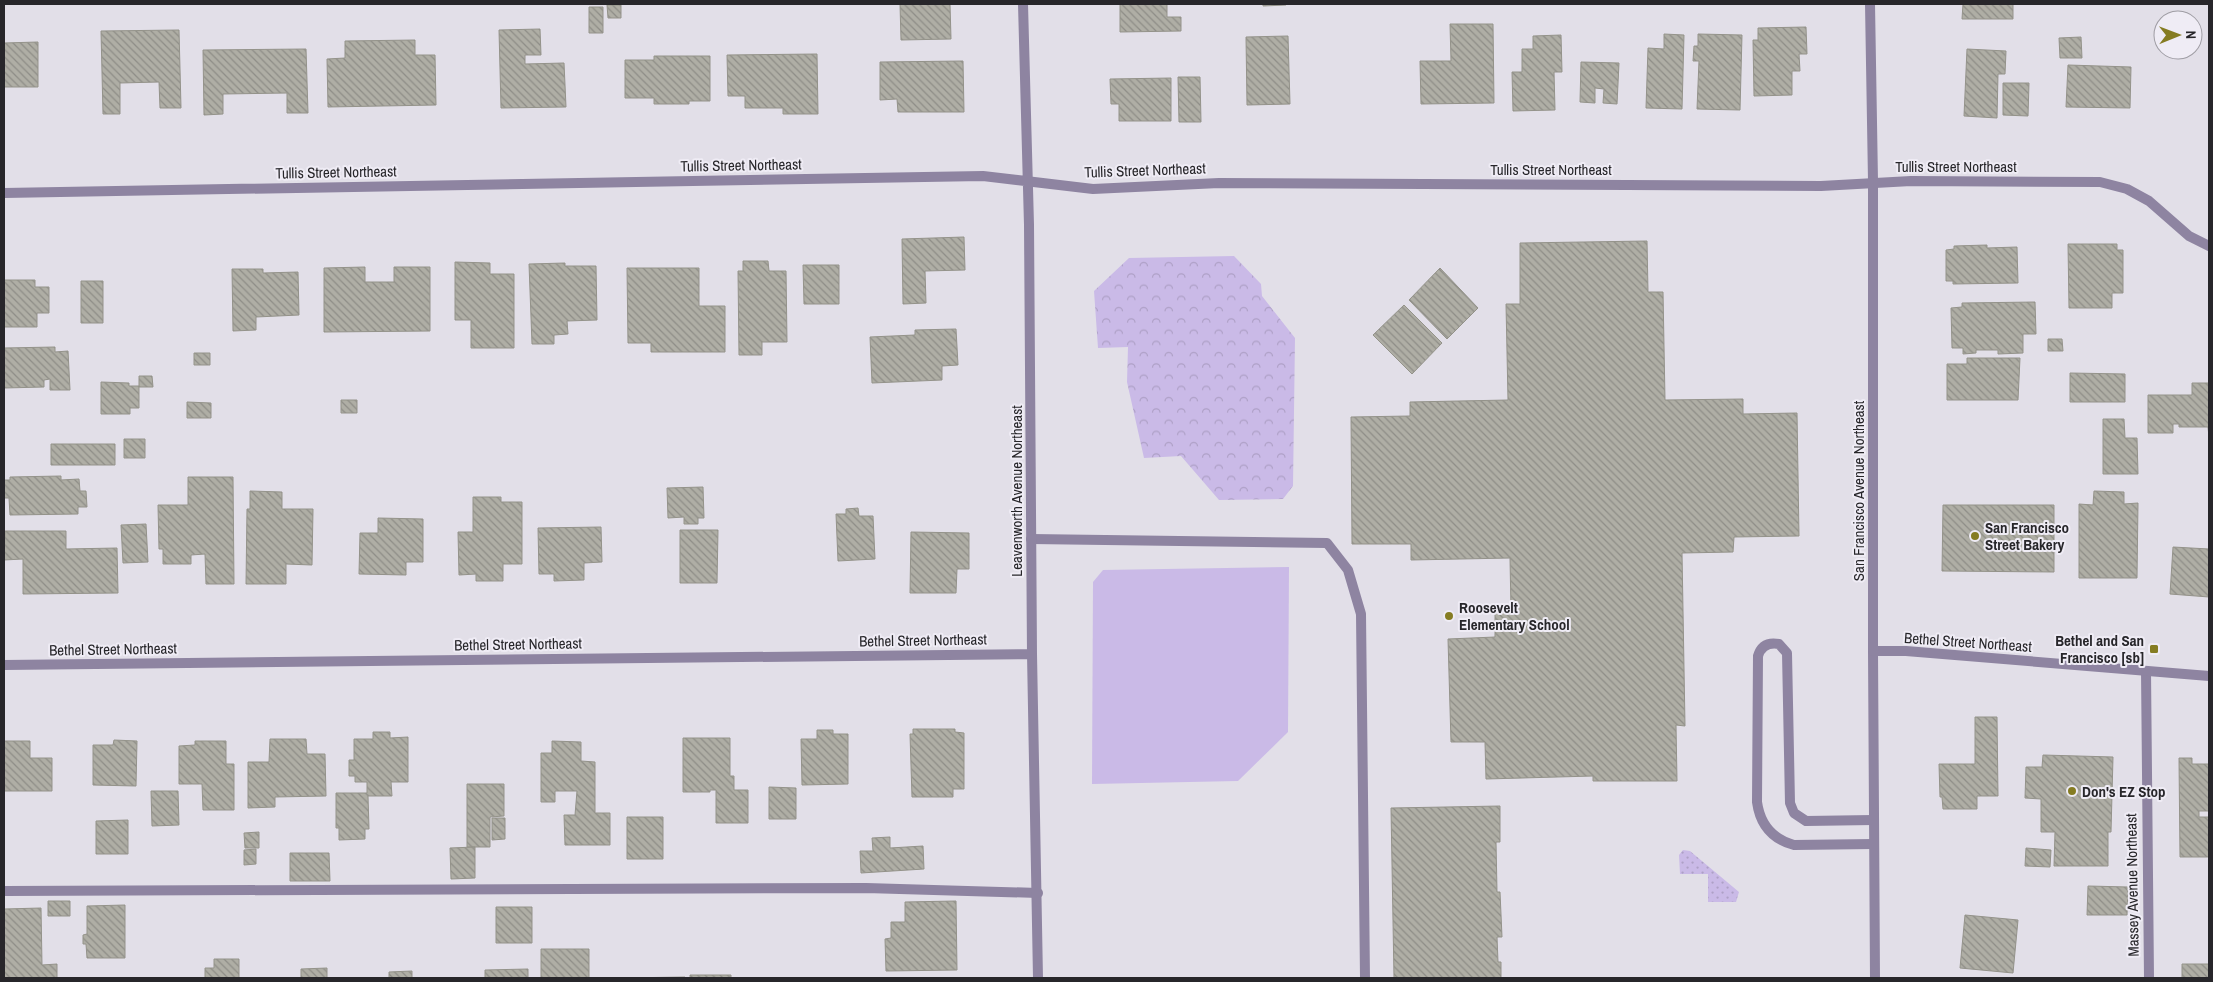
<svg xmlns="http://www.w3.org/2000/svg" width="2213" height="982" viewBox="0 0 2213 982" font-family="'Archivo Narrow',sans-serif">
  <defs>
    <pattern id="grass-dots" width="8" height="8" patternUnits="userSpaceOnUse" patternTransform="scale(1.25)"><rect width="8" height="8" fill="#cabae7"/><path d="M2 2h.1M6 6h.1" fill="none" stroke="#aea0c6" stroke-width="1.8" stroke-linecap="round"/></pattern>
    <pattern id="park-crowns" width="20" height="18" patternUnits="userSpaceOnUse" patternTransform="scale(1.25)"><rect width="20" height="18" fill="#cabae7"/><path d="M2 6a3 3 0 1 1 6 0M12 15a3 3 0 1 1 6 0" fill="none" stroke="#aea0c6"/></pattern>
    <pattern id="building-back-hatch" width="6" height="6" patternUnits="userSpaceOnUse" patternTransform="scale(1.25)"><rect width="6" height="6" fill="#afaea5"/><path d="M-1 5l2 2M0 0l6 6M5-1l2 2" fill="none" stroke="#8e8d87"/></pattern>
  </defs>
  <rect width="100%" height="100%" fill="#e2dfe8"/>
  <path fill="url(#grass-dots)" d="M 1683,850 L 1690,851 L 1739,892 L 1736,902 L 1708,902 L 1708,874 L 1680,874 L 1679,855 Z"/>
  <path fill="url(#park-crowns)" d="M 1234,256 L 1261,284 L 1262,296 L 1295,338 L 1293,486 L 1283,499 L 1219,500 L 1181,456 L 1144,458 L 1127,382 L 1128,347 L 1098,348 L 1094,291 L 1129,258 Z"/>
  <path fill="#cabae7" d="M 1289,567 L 1288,732 L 1238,781 L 1092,784 L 1093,582 L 1103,570 Z"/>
  <path fill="url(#building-back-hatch)" stroke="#94938a" d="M 900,4 L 950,4 L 951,39 L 901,40 Z
    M 1120,4 L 1167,4 L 1167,17 L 1181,17 L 1181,31 L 1120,32 Z
    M 1263,4 L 1286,4 L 1286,5 L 1263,6 Z
    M 1963,4 L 2013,4 L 2013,19 L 1962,19 Z
    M 607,5 L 621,5 L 621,18 L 608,18 Z
    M 589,7 L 603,7 L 603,33 L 589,33 Z
    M 1450,24 L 1493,24 L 1494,103 L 1421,104 L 1420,61 L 1451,61 Z
    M 1806,27 L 1807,54 L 1799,54 L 1800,71 L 1792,71 L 1792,95 L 1754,96 L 1753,40 L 1758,40 L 1758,28 Z
    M 540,29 L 541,55 L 525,55 L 525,64 L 564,63 L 566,107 L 501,108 L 499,30 Z
    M 179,30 L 181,108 L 160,108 L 159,82 L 120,83 L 120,114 L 103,114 L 101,31 Z
    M 1664,34 L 1684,35 L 1682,109 L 1646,108 L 1648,48 L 1664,49 Z
    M 1698,34 L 1742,35 L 1740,110 L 1697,109 L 1699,61 L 1693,61 L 1694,46 L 1698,46 Z
    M 1561,35 L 1562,72 L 1554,72 L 1555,110 L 1513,111 L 1512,72 L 1522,72 L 1522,49 L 1533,49 L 1533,36 Z
    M 1288,36 L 1290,104 L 1247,105 L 1246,37 Z
    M 2081,37 L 2082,58 L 2060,58 L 2059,38 Z
    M 415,40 L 415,55 L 435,55 L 436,105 L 328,107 L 327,59 L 345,58 L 345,41 Z
    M 38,42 L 38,87 L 4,87 L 4,43 Z
    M 306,49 L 308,113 L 287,113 L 287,93 L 223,94 L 223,114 L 204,115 L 203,50 Z
    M 1967,49 L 2006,51 L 2005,74 L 1998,74 L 1997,118 L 1964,116 Z
    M 817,54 L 818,114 L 783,114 L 783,108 L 745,108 L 745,96 L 728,96 L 727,55 Z
    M 654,56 L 710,56 L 710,101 L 689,101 L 689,104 L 654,104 L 654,98 L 625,98 L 625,60 L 654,60 Z
    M 963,61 L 964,112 L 898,112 L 897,99 L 880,100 L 880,62 Z
    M 1581,62 L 1619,63 L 1617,104 L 1603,103 L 1604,89 L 1595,88 L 1595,103 L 1580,102 Z
    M 2068,65 L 2131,67 L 2130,108 L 2066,107 Z
    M 1178,77 L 1200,77 L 1201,122 L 1179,122 Z
    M 1171,78 L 1171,121 L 1119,121 L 1119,104 L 1111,104 L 1110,79 Z
    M 2003,83 L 2029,83 L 2028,116 L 2003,115 Z
    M 964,237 L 965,270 L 925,271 L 926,303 L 903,304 L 902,239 Z
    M 1647,241 L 1648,292 L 1663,292 L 1665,400 L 1743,399 L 1743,414 L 1797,413 L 1799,536 L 1734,537 L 1733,552 L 1682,553 L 1685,726 L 1676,725 L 1677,781 L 1593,781 L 1593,776 L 1486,779 L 1485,742 L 1451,742 L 1448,639 L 1495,637 L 1495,610 L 1511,610 L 1510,558 L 1411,560 L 1411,544 L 1352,544 L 1351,417 L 1410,416 L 1410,402 L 1508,400 L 1506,304 L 1520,304 L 1520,243 Z
    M 2068,244 L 2117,244 L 2117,250 L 2123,250 L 2123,293 L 2112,293 L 2112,308 L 2069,308 Z
    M 1987,245 L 1987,248 L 2017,247 L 2018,283 L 1953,284 L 1953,281 L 1946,281 L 1946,250 L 1954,249 L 1954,246 Z
    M 743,261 L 768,261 L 769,271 L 786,271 L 787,342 L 762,342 L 762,355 L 739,355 L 738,271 L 743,271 Z
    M 455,262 L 490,263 L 490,274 L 514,274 L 514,348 L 471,348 L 471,320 L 455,320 Z
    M 565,263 L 565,266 L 596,266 L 597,320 L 567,321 L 568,334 L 554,335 L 554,344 L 532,344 L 529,264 Z
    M 803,265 L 839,265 L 839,304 L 804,304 Z
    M 365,267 L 365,282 L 394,282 L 394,267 L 430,267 L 430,331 L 324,332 L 324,268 Z
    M 627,268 L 699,268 L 699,306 L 725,306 L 725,352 L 651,352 L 651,343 L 628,343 Z
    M 1440,268 L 1478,308 L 1447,339 L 1409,300 Z
    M 232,269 L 263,269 L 263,273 L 298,272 L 299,315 L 256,317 L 256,330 L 233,331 Z
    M 4,280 L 35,280 L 35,287 L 49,287 L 49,313 L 37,313 L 37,327 L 4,327 Z
    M 81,281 L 103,281 L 103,323 L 81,323 Z
    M 2035,302 L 2036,334 L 2023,334 L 2023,353 L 1998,354 L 1998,350 L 1976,350 L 1976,353 L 1963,354 L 1963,348 L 1952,348 L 1951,308 L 1962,307 L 1962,303 Z
    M 1404,305 L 1442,343 L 1412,374 L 1373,335 Z
    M 956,329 L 958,365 L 942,366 L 942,380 L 872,383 L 870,337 L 915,335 L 915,330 Z
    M 2048,339 L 2062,339 L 2063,351 L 2048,351 Z
    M 55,347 L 55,352 L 68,351 L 70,390 L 50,390 L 50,379 L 44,380 L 44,387 L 4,388 L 4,348 Z
    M 194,353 L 210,353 L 210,365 L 194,365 Z
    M 1967,358 L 2020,358 L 2018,400 L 1947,400 L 1947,364 L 1967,364 Z
    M 2070,373 L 2125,374 L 2125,402 L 2070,402 Z
    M 139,376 L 152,376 L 153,387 L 139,387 Z
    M 101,382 L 129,383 L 129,386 L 139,386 L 139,408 L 130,408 L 130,414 L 101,414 Z
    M 2192,383 L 2209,383 L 2209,437 L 2208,427 L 2179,427 L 2179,424 L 2173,424 L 2173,433 L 2148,433 L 2148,395 L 2192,395 Z
    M 341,400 L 357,400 L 357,413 L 341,413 Z
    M 187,402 L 211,403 L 211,418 L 187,418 Z
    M 2103,419 L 2124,419 L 2125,438 L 2137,438 L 2138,474 L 2103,474 Z
    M 124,439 L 145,439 L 145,458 L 124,458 Z
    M 51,444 L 115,444 L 115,465 L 51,465 Z
    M 61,476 L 61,480 L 79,479 L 80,491 L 86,491 L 87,507 L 78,507 L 78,514 L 10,515 L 9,498 L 4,498 L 4,480 L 10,480 L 10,477 Z
    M 188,477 L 233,477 L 234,584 L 206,584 L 205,554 L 191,555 L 191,564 L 163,564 L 163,549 L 159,549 L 158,505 L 188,505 Z
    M 703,487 L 704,518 L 698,518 L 698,524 L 684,524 L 684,517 L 668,518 L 667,488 Z
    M 250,491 L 282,492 L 282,509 L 313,509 L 312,565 L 286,564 L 286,584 L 246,584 L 247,509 L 250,509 Z
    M 2094,491 L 2124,492 L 2124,504 L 2138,503 L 2137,578 L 2079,578 L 2079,504 L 2093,505 Z
    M 473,497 L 501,497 L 501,502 L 522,502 L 522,564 L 503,564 L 503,581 L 476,581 L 476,574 L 459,575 L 458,532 L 473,532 Z
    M 1943,505 L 2054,505 L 2054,572 L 1942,571 Z
    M 858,508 L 859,516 L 873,516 L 875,559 L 838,561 L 836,514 L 846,514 L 846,509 Z
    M 378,518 L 423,519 L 423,562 L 406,562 L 406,575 L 359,574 L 360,533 L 378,533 Z
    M 146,524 L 148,562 L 123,563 L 121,525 Z
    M 601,527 L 602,562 L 584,563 L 584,580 L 554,581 L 554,574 L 539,574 L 538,528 Z
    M 680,530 L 718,530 L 717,583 L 680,583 Z
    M 5,531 L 66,531 L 66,549 L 117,548 L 118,593 L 23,594 L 23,559 L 4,560 Z
    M 911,532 L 969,533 L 969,569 L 957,569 L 956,593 L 910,593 Z
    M 2173,547 L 2209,549 L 2209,597 L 2170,594 Z
    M 1975,717 L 1997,717 L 1998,796 L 1977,796 L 1977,809 L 1943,809 L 1942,797 L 1940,797 L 1939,764 L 1975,764 Z
    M 913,729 L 955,729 L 955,732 L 964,733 L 964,789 L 953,789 L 953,797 L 912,797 L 910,734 L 913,734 Z
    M 817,730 L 833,730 L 833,734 L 848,734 L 848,784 L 802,785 L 801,739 L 817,739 Z
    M 373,732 L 390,732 L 390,738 L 408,737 L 408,782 L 391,782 L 392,796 L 368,796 L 369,829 L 365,829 L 365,839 L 339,840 L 339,828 L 336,828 L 336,793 L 367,793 L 367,782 L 355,782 L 355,776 L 349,776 L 349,760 L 354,760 L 354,739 L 373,739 Z
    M 683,738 L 730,738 L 730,776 L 734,776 L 734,790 L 748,790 L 748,823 L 716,823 L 716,790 L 710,790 L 710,792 L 683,792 Z
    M 270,739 L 306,739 L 307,754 L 325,754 L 326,796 L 275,797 L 275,807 L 248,808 L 248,762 L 269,762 Z
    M 114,740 L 137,741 L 136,786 L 93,785 L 93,745 L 113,745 Z
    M 4,741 L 30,741 L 30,758 L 52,758 L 52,791 L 4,791 Z
    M 195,741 L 226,741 L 226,764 L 234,764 L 234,810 L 203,810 L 202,784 L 179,784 L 179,746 L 195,745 Z
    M 552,741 L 581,742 L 581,761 L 595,762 L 595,813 L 610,813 L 610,845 L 565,845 L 564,815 L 575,815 L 577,791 L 555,791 L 555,802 L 541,802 L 541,753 L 552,753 Z
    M 2043,755 L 2113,757 L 2111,832 L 2108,832 L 2108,866 L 2054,866 L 2055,832 L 2041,832 L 2041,799 L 2025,798 L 2026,767 L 2042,767 Z
    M 2179,758 L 2192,758 L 2192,764 L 2209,764 L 2209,811 L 2199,811 L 2199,817 L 2209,817 L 2209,857 L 2180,857 Z
    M 467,784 L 504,784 L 504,816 L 490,817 L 490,847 L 467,847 Z
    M 769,787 L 796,788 L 796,819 L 769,819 Z
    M 151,791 L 178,791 L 179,825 L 152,826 Z
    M 1500,806 L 1500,842 L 1496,842 L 1497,892 L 1500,892 L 1502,937 L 1497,937 L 1498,962 L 1501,962 L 1501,978 L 1394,978 L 1391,808 Z
    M 627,817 L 663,817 L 663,859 L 627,859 Z
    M 492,818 L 505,818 L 505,839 L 492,840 Z
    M 128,820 L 128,854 L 96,854 L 96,821 Z
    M 259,832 L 259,848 L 245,848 L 244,833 Z
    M 890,837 L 890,848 L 923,846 L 924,869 L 861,873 L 860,851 L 873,851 L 872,838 Z
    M 475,847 L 475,878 L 451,879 L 450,848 Z
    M 2026,848 L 2051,850 L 2050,867 L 2025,866 Z
    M 256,849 L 256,864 L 244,865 L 244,850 Z
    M 290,853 L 329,853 L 330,881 L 290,881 Z
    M 2088,886 L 2128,887 L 2127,915 L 2087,915 Z
    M 48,901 L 70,901 L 70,916 L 48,916 Z
    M 956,901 L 957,970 L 886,971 L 885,939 L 891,938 L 891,922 L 905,922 L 905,902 Z
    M 125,905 L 125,958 L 87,958 L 86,944 L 83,944 L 83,935 L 87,934 L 87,906 Z
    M 496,907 L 532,907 L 532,943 L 496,943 Z
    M 41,908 L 42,965 L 57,964 L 57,978 L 4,978 L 4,909 Z
    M 1965,915 L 2018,920 L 2013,973 L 1960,968 Z
    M 541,949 L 589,949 L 589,978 L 541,978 Z
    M 214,959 L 239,959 L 239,978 L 205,978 L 205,968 L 214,968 Z
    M 2182,964 L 2209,964 L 2209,978 L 2182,978 Z
    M 327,968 L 327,978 L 301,978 L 301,969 Z
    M 528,969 L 528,978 L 485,978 L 485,970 Z
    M 412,971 L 412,978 L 389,978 L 389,972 Z
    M 690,975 L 731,975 L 731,978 L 690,978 Z
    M 685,977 L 685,978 L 621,978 Z"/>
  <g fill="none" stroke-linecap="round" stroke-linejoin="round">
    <path stroke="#8e84a1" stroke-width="10" d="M 1031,539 L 1327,543 L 1348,570 L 1361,614 L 1365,978
      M 1873,820 L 1806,821 L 1794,813 L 1790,803 L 1787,653 L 1779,644 C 1768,642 1761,646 1758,656 L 1757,802 C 1760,824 1772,839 1794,845 L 1873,844
      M 4,891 L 866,888 L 1038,893"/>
    <path stroke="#8e84a1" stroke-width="10" d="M 1023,4 L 1029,225 L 1032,654 L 1038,978
      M 4,193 L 983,176 L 1093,189 L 1219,183 L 1821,186 L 1911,181 L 2100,182 L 2127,189 L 2149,201 L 2189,236 L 2209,246
      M 1873,651 L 1875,978
      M 4,665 L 1032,654
      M 2146,671 L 2149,978"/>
    <path stroke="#8e84a1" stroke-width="10" d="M 1870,4 L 1873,181 L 1873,651 L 1906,651 L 2209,676"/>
  </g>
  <g fill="#857c22" stroke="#efecf5" stroke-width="2">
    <circle cx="1975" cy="536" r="5"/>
    <circle cx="1449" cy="616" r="5"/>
    <rect x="2149" y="644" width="10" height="10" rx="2.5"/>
    <circle cx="2072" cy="791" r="5"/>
  </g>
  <g text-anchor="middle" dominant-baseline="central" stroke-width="4" stroke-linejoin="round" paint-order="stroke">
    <g font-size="15" fill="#27262a" stroke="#efecf5">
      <text transform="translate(741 165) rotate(-1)">Tullis Street Northeast</text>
      <text x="1956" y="166">Tullis Street Northeast</text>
      <text x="1551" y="169">Tullis Street Northeast</text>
      <text transform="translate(1145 170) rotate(-2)">Tullis Street Northeast</text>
      <text transform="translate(336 172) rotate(-1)">Tullis Street Northeast</text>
      <text transform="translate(1016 491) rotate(-90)">Leavenworth Avenue Northeast</text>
      <text transform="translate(1858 491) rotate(-90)">San Francisco Avenue Northeast</text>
      <text transform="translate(923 640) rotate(-1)">Bethel Street Northeast</text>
      <text transform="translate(1968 642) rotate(4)">Bethel Street Northeast</text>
      <text transform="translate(518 644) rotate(-1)">Bethel Street Northeast</text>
      <text transform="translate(113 649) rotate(-1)">Bethel Street Northeast</text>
      <text transform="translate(2132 885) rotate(-91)">Massey Avenue Northeast</text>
    </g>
    <g font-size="15" font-weight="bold" fill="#27262a" stroke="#efecf5" text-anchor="start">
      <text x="1985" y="527">San Francisco<tspan x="1985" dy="17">Street Bakery</tspan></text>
      <text x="1459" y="607">Roosevelt<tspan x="1459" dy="17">Elementary School</tspan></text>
      <text x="2144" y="640" text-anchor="end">Bethel and San<tspan x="2144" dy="17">Francisco [sb]</tspan></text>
      <text x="2082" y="791">Don's EZ Stop</text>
    </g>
  </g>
  <rect width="2213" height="982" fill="none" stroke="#27262a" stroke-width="10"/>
  <g transform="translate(2178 35) rotate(89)"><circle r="24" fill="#efecf5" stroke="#9f9da4"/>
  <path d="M0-4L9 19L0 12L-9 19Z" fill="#857c22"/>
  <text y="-8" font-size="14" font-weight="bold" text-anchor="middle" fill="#27262a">N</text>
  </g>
</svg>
